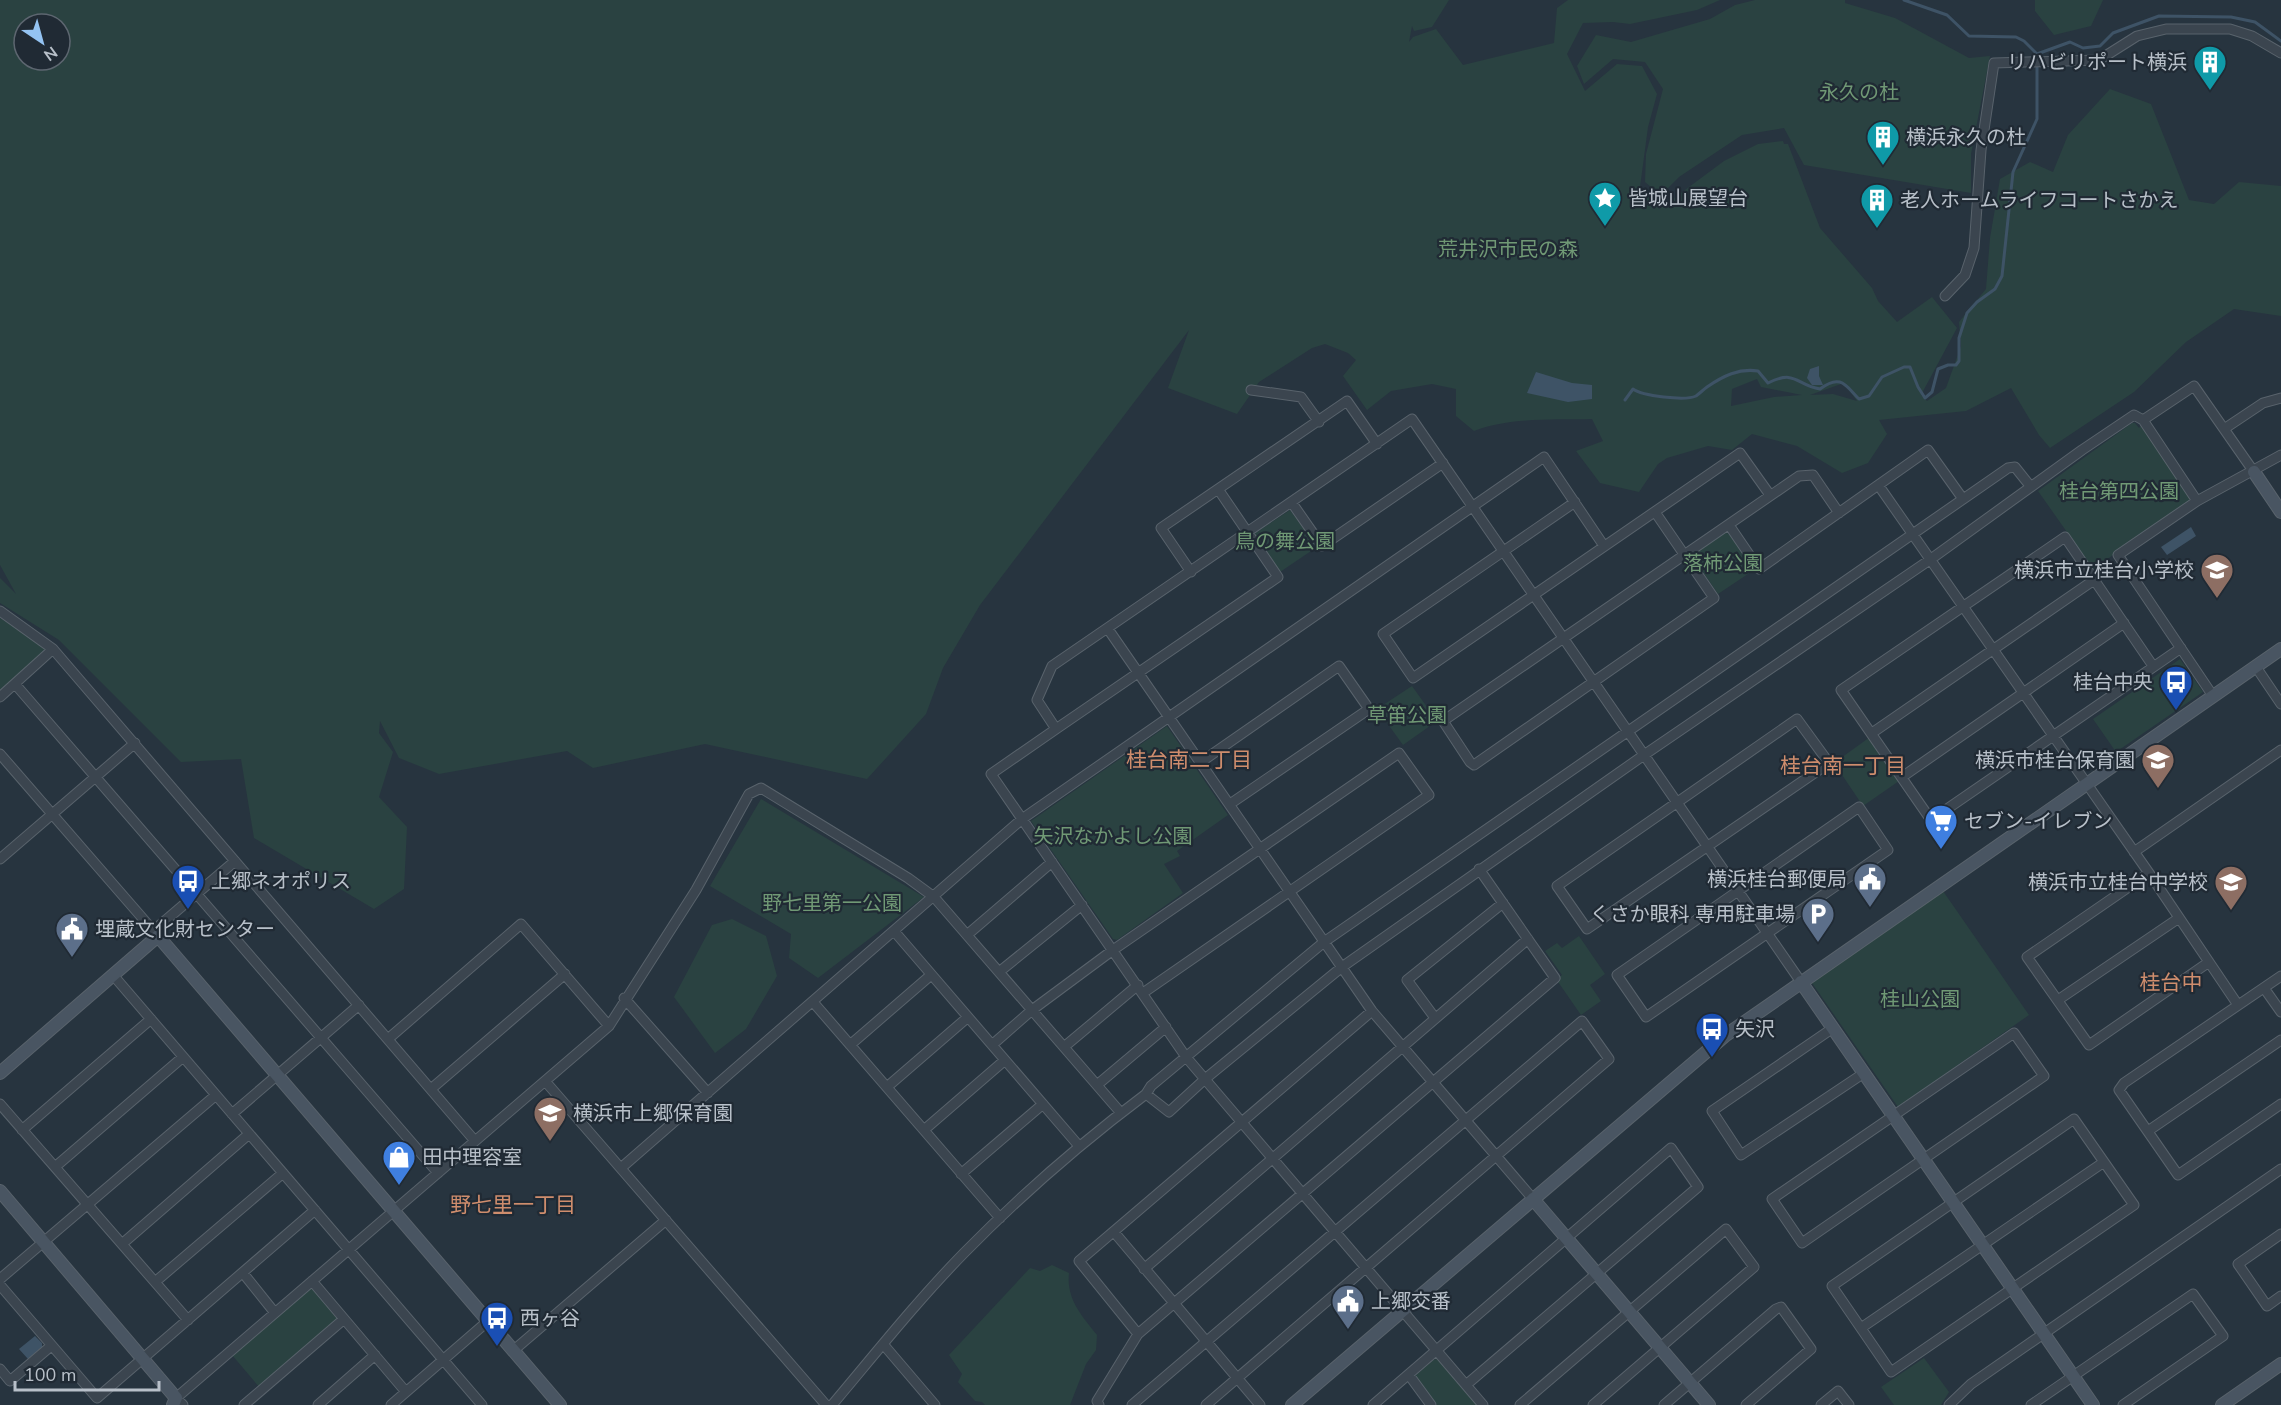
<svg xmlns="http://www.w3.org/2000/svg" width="2281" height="1405" viewBox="0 0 2281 1405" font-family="'Nunito Sans','Noto Sans JP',sans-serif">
  <rect width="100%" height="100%" fill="#27343f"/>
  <path fill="#2a4241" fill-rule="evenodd" d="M 0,0 L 1449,0 L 1432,27 L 1414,31 L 1412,26 L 1409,42 L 1413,37 L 1436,29 L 1463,65 L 1554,43 L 1557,8 L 1568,0 L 1720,0 L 1697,10 L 1630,24 L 1613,22 L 1583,23 L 1567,54 L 1585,91 L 1617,64 L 1642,66 L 1657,94 L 1648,127 L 1640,187 L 1662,207 L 1724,161 L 1758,144 L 1783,141 L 1784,144 L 1788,144 L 1820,228 L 1872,288 L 1878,301 L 1897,322 L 1932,297 L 1957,328 L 1921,395 L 1927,401 L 1946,388 L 1961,346 L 1959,322 L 1986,289 L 1990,238 L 2000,179 L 2030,162 L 2053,172 L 2068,135 L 2110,89 L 2151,104 L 2189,200 L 2214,204 L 2239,182 L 2281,186 L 2281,316 L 2234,309 L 2186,342 L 2134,392 L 2050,448 L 2039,435 L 2011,388 L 1966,411 L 1879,420 L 1887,434 L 1868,463 L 1842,473 L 1797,446 L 1752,434 L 1732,450 L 1708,446 L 1667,458 L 1658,464 L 1639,492 L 1600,483 L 1576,451 L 1603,441 L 1592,419 C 1554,420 1510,417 1474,431 L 1456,416 L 1456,389 L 1432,384 L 1391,391 L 1367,410 L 1343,376 L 1356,360 L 1348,353 L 1325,344 L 1312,348 L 1259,382 L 1237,414 L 1168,388 L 1189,330 L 980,605 L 943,668 L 926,714 L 867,779 L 705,744 L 593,768 L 567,751 L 439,774 L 399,758 L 380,721 L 379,733 L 393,752 L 379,797 L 407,827 L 404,889 L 374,909 L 254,838 L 241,759 L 181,762 L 59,640 L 0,603 L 0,578 L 16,594 L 0,565 ZM 24,24 L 60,24 L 60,60 L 24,60 ZM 1757,379 L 1761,387 L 1802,395 L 1774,397 L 1731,406 L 1732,389 ZM 1844,383 L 1857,401 L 1833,394 L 1810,395 Z
    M 1755,0 L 1845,0 L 1845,3 L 1895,18 L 1969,58 L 1990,56 L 1971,154 L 1971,193 L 1804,165 L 1784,128 L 1742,135 L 1679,177 L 1661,195 L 1645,182 L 1646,154 L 1663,89 L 1645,62 L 1613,59 L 1584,84 L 1577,66 L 1596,35 L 1631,42 L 1710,19 L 1735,5 Z
    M 2035,0 L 2103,0 L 2091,26 L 2054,35 L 2035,11 Z
    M 2132,423 L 2135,423 L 2139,428 L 2141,426 L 2190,497 L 2189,502 L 2093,569 L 2038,491 Z
    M 1290,510 L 1317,547 L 1280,572 L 1254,534 Z
    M 1725,532 L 1730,535 L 1754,570 L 1718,594 L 1692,556 Z
    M 0,618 L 50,649 L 0,691 Z
    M 2180,659 L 2203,692 L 2116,752 L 2093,719 Z
    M 1412,686 L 1437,721 L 1403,745 L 1377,709 Z
    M 1167,726 L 1228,815 L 1177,851 L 1180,856 L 1164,864 L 1183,893 L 1117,940 L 1113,939 L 1031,821 Z
    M 1870,737 L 1899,781 L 1863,806 L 1834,763 Z
    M 761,799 L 924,897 L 818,978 L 789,958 L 791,934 L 710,886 Z
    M 1943,891 L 2029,1015 L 1898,1107 L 1812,983 Z
    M 732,919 L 766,936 L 777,976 L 746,1029 L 715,1053 L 674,997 L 712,925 Z
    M 1579,936 L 1605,974 L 1590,985 L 1601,1001 L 1581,1015 L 1556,979 L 1562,975 L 1545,951 L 1557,943 L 1562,948 Z
    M 1052,1265 L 1069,1273 C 1066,1299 1082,1316 1097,1335 L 1096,1350 L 1086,1364 L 1070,1405 L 985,1405 L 982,1402 L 975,1401 L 958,1382 L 962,1374 L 949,1355 L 1030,1268 L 1040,1271 Z
    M 313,1286 L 341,1319 L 260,1388 L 232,1355 Z
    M 1924,1358 L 1949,1392 L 1941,1405 L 1894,1405 L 1881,1387 Z
    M 1437,1359 L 1478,1405 L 1437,1405 L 1415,1376 L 1433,1360 Z"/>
  <path fill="#3e5366" d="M 1819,366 L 1819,376 L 1823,385 L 1812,385 L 1807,378 L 1810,369 Z
    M 1536,372 L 1572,383 L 1592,385 L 1592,399 L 1568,402 L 1527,393 Z
    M 2191,527 L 2196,536 L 2167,555 L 2161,547 Z
    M 35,1336 L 42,1343 L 42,1347 L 28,1359 L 19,1349 Z"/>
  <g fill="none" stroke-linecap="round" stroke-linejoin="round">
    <path stroke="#3e5366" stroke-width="3" d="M 2037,54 L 2070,42 L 2083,48 L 2100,46 L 2113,33 L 2159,16 L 2231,17 L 2255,22 L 2281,41
      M 1625,400 L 1633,389 C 1642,396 1685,401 1696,396 C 1700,393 1703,390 1707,387 C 1723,376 1739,368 1758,371 L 1768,383 C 1796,369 1796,385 1820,389 C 1841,373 1846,386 1859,399 L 1869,396 L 1882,377 L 1904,367 L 1910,367 L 1918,387 L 1925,398 L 1932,392 L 1938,369 L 1948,365 L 1956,365 L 1959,361 L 1959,338 L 1967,313 L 1977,302 L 1995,289 L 2002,276 L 2013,172 L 2037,119 L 2037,54 L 2024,41 L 2016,37 L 1969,36 L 1947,15 L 1904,0"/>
    <defs>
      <path id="street" d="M 1945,296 L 1965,275 L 1974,248 L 1981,150 L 1994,63 L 2099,60 L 2137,36 L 2166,29 L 2230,29 L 2252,36 L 2281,53
        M 1251,390 L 1301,397 L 1319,422
        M 2143,420 L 2194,386 L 2254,472
        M 2224,429 L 2263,403 L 2281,398
        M 1879,486 L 2149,873 L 2238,1005
        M 1575,502 L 1383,634 L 1413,678 L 1740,453 L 1770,495
        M 1292,503 L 1322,546 L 1443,463
        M 1655,512 L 1714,598 L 1474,765 L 1470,762 L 1443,721 L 1799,476 L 1813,475 L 1839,513
        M 1729,525 L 1759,569 L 1928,450 L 1963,499
        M 1191,572 L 1161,528 L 1347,401 L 1377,444
        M 0,611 L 53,649 L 475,1141
        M 1108,629 L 1372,1011 L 1533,1199
        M 2153,666 L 2065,537 L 1841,690 L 1931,820 L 2181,648
        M 2256,667 L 2281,704
        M 15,684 L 438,1173
        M 2213,696 L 2118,555 L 2197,501 L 2281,455
        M 0,697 L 53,649
        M 1797,719 L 1829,763 L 1587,929 L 1557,886 Z
        M 1056,729 L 1278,577 L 1218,489
        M 1872,733 L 2094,580
        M 0,754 L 158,936
        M 1201,762 L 1339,666 L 1369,709 L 1230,804
        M 1902,777 L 2124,623
        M 1859,807 L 1888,850 L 1646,1017 L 1617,975 Z
        M 2134,852 L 2281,750
        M 0,859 L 135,743
        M 2149,873 L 2027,957 L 2089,1045 L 2209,962
        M 153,931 L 235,861
        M 894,931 L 1079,1146
        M 967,935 L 1052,862
        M 999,972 L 1082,905
        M 113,975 L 482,1405
        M 2281,976 L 2124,1083 L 2119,1090 L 2178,1175 L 2281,1104
        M 2264,988 L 2281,1012
        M 624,998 L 708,1093
        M 2058,1000 L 2179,918
        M 813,1002 L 1000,1218
        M 1435,1018 L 1407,980 L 1503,903
        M 1833,1028 L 1712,1111 L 1741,1155 L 1864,1073
        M 2014,1033 L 2044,1076 L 1802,1243 L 1772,1199 Z
        M 388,1039 L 521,924 L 609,1026
        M 850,1045 L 931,975
        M 992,1045 L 1032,1010 L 1113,950 L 1399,753 L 1429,795 L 1143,993
        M 1064,1047 L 1138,985
        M 545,1081 L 826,1405
        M 1097,1085 L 1166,1027
        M 887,1087 L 968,1017
        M 431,1089 L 565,974
        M 1146,1094 L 1169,1112 L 1205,1079 L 1342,967 L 1644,755 L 1931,559 L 2082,450 L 2134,415 L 2143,420 L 2197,501
        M 0,1104 L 188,1320
        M 232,1114 L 359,1005
        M 2074,1119 L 2134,1205 L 1891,1372 L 1832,1286 Z
        M 22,1130 L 151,1019
        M 924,1130 L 1005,1060
        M 2148,1131 L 2281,1040
        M 55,1167 L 183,1057
        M 621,1168 L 1022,819 L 1544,457 L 1604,546
        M 961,1174 L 1043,1104
        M 1114,1232 L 1260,1405
        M 2281,1234 L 2238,1264 L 2267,1306 L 2281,1296
        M 122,1244 L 249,1134
        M 1144,1269 L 1528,939
        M 243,1273 L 275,1313
        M 0,1279 L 216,1095
        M 312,1281 L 406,1392
        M 155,1282 L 283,1173
        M 0,1285 L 97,1398 L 315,1210
        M 1861,1328 L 2104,1162
        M 1138,1334 L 1555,978 L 1479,869
        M 883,1344 L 935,1405
        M 514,1350 L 666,1220
        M 0,1369 L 10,1381 L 51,1346
        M 1409,1375 L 1431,1405
        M 183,1405 L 176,1398 L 609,1026 L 696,890 L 749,794 L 761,788 L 908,878 L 934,897 L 1121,1113
        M 244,1405 L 344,1319
        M 318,1405 L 375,1355
        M 391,1405 L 488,1321
        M 832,1405 C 875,1354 917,1301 964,1253 C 1020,1196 1082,1142 1146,1094 L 1151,1086 L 1324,942 L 2008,468 L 2015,467 L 2031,487
        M 1099,1405 L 1097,1401 L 1138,1334 L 1079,1261 L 1372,1011
        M 1132,1405 L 1582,1021 L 1609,1059 L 1206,1405
        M 1373,1405 L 1671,1148 L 1698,1187 L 1466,1385
        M 1483,1405 L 1186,1057 L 991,774 L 1056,729 L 1037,700 L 1052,666 L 1412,419 L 1801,982
        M 1520,1405 L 1726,1229 L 1754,1267 L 1593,1405
        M 1664,1405 L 1776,1309 L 1781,1307 L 1811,1349 L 1746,1405
        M 1821,1405 L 1838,1391 L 1849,1405
        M 1949,1405 L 1971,1384 L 2281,1169
        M 2031,1405 L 2193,1294 L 2223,1336 L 2123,1405"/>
      <path id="secondary" d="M 2254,472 L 2281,512
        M 1801,982 L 2093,1405
        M 0,1073 L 158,936 L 560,1405
        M 0,1191 L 176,1398 L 173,1405
        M 1533,1199 L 1709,1405
        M 1292,1405 L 1726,1035 L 2281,649
        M 2222,1405 L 2281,1364"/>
    </defs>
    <use href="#street" stroke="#59636c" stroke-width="11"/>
    <use href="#secondary" stroke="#59636c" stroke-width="14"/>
    <use href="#street" stroke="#3b454f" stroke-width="9"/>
    <use href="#secondary" stroke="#495562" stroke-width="12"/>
  </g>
  <defs>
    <symbol id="building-pin" viewBox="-11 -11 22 30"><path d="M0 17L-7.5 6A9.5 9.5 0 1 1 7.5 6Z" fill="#0f9aa8" stroke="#202a34"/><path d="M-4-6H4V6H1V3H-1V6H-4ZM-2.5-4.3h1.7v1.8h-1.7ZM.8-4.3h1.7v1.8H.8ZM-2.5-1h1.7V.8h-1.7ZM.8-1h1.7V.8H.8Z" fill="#fff"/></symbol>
    <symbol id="sight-pin" viewBox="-11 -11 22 30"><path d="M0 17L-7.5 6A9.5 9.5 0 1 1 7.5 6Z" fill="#0f9aa8" stroke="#202a34"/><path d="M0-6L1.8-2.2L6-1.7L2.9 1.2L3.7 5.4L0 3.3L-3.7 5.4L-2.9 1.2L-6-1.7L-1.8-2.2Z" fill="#fff"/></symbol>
    <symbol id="school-pin" viewBox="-11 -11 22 30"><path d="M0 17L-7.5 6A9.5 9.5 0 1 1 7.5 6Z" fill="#8d6e63" stroke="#202a34"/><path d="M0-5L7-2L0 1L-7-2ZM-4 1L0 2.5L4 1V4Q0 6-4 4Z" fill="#fff"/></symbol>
    <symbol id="bus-pin" viewBox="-11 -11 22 30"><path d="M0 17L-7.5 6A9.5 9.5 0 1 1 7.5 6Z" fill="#1a4fb4" stroke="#202a34"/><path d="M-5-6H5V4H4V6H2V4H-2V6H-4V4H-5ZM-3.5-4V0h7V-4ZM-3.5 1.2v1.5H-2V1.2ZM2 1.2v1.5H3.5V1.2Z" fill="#fff"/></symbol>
    <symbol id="supermarket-pin" viewBox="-11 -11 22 30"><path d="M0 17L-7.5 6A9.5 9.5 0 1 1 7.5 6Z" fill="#3f7fe0" stroke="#202a34"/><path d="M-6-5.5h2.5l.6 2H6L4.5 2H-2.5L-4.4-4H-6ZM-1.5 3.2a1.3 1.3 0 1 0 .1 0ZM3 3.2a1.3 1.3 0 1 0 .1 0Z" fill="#fff"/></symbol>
    <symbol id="civic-pin" viewBox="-11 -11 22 30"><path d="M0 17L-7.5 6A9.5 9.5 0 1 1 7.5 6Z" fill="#5c6f8a" stroke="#202a34"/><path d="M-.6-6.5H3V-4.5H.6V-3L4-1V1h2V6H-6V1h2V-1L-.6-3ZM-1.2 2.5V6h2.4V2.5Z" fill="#fff"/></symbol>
    <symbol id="parking-pin" viewBox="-11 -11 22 30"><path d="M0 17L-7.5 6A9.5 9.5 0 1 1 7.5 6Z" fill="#5c6f8a" stroke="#202a34"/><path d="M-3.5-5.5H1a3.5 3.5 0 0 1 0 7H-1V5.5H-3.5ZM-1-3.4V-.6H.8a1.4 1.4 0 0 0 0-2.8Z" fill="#fff"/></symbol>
    <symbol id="shop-pin" viewBox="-11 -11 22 30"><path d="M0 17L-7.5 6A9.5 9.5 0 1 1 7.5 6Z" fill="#3f7fe0" stroke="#202a34"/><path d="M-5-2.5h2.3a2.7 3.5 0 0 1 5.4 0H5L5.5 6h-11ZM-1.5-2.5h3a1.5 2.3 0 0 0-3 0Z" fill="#fff"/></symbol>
  </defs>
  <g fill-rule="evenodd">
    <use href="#building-pin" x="2191" y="43" width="38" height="52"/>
    <use href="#building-pin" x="1864" y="118" width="38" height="52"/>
    <use href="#sight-pin" x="1586" y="179" width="38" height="52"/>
    <use href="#building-pin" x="1858" y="181" width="38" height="52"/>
    <use href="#school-pin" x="2198" y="551" width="38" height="52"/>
    <use href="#bus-pin" x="2157" y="663" width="38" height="52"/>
    <use href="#school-pin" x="2139" y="741" width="38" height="52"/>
    <use href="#supermarket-pin" x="1922" y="802" width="38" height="52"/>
    <use href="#civic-pin" x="1851" y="860" width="38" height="52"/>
    <use href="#bus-pin" x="169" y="862" width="38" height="52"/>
    <use href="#school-pin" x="2212" y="863" width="38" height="52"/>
    <use href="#parking-pin" x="1799" y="895" width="38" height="52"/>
    <use href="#civic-pin" x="53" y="910" width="38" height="52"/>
    <use href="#bus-pin" x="1693" y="1010" width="38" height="52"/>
    <use href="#school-pin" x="531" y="1094" width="38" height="52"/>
    <use href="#shop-pin" x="380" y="1138" width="38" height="52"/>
    <use href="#civic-pin" x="1329" y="1282" width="38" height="52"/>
    <use href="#bus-pin" x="478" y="1299" width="38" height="52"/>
  </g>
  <g text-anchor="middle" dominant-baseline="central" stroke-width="4.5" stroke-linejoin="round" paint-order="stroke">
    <g font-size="20" fill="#b8c0c9" stroke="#202a34" text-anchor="start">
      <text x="2187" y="62" text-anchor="end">リハビリポート横浜</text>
      <text x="1906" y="137">横浜永久の杜</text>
      <text x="1628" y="198">皆城山展望台</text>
      <text x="1900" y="200">老人ホームライフコートさかえ</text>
      <text x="2194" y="570" text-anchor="end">横浜市立桂台小学校</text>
      <text x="2153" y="682" text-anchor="end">桂台中央</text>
      <text x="2135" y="760" text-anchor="end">横浜市桂台保育園</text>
      <text x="1964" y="821">セブン-イレブン</text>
      <text x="1847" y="879" text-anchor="end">横浜桂台郵便局</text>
      <text x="211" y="881">上郷ネオポリス</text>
      <text x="2208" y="882" text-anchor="end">横浜市立桂台中学校</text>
      <text x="1795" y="914" text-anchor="end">くさか眼科 専用駐車場</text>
      <text x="95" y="929">埋蔵文化財センター</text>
      <text x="1735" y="1029">矢沢</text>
      <text x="573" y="1113">横浜市上郷保育園</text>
      <text x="422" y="1157">田中理容室</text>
      <text x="1371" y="1301">上郷交番</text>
      <text x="520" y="1318">西ヶ谷</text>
    </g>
    <g font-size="20" fill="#709975" stroke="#202a34">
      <text x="1859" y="92">永久の杜</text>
      <text x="1508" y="249">荒井沢市民の森</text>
      <text x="2119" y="491">桂台第四公園</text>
      <text x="1285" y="541">鳥の舞公園</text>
      <text x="1723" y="563">落柿公園</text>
      <text x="1407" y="715">草笛公園</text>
      <text x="1113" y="836">矢沢なかよし公園</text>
      <text x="832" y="903">野七里第一公園</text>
      <text x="1920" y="999">桂山公園</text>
    </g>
    <g font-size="21" fill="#cf8d6d" stroke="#202a34">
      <text x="1189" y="760">桂台南二丁目</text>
      <text x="1843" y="766">桂台南一丁目</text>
      <text x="2171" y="983">桂台中</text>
      <text x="513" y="1205">野七里一丁目</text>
    </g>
  </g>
  <g transform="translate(42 42) rotate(144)"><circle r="28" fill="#202a34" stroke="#5d6670" stroke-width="1.5"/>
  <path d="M0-4.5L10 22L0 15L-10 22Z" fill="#94c3f2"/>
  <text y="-9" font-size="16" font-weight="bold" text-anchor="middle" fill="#b8c0c9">N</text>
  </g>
  <path d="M15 1381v9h144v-9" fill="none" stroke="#b8c0c9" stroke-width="3"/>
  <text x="24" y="1381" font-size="18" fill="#b8c0c9" stroke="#202a34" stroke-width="4.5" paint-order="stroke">100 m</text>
</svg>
